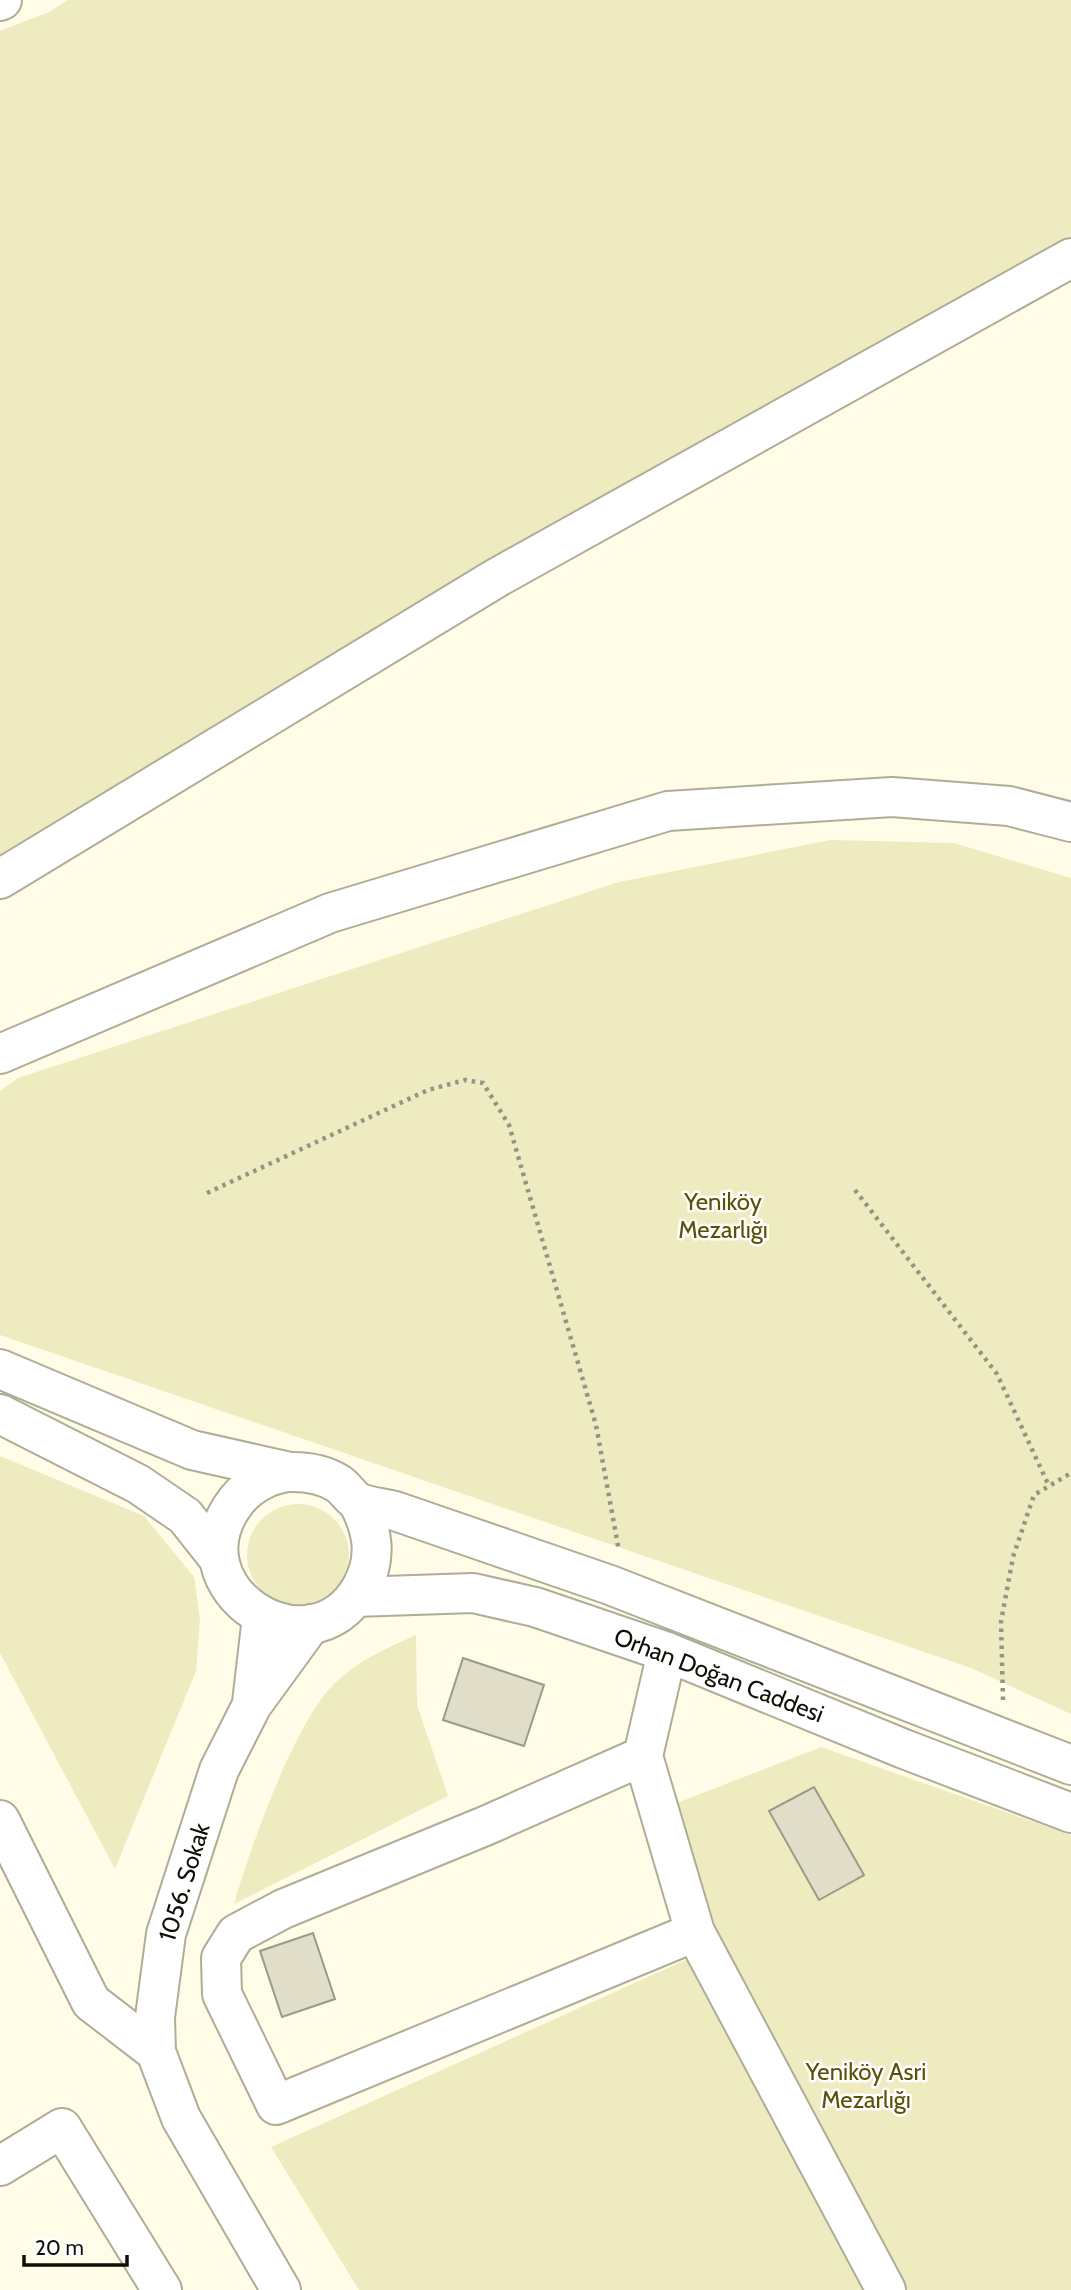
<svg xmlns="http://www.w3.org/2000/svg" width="1071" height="2290" viewBox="0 0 1071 2290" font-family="Cabin,sans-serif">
  <rect width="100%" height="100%" fill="#fffde7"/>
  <path fill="#eeebc0" d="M 68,0 L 1071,0 L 1071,237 L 647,471 L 0,858 L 0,31 L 49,12 Z
    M 830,840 L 954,843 L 1071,878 L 1071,1714 L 971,1668 L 0,1335 L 0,1091 L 18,1078 L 619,882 Z
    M 0,1456 L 144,1516 L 194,1577 L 200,1620 L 196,1671 L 115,1869 L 0,1653 Z
    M247 1555a51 51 0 1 1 102 0a51 51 0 1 1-102 0Z
    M 416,1635 L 417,1705 L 448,1796 L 234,1904 C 250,1849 294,1723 334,1684 C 357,1661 386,1648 416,1635 Z
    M 821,1747 L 1071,1835 L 1071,2290 L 359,2290 L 271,2147 L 712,1948 L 677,1803 Z"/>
  <path fill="#e0dec9" stroke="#9b9a86" stroke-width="2" d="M 463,1658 L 544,1685 L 524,1746 L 443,1720 Z
    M 814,1787 L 864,1875 L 819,1900 L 769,1811 Z
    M 313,1933 L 335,1999 L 282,2017 L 260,1951 Z"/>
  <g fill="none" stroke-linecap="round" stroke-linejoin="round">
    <defs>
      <path id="minor" d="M 0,1 L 2,0
        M 0,879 L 498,577 L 1071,258
        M 0,1054 L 330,913 L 668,811 L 892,797 L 1009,806 L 1071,822
        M 667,1652 L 643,1756 L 695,1932 L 886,2290
        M 252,1703 L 262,1617
        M 643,1756 L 485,1826 L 283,1909 L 236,1934 L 221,1958 L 222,1994 L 276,2105 L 695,1932
        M 0,1820 L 91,2002 L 156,2052
        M 0,2166 L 62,2128 L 162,2290
        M 281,2290 L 181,2118 L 156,2052 L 155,2017 L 166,1934 L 219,1770 L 252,1705 L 311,1624"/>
      <path id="major" d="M 0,1369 L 192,1450 L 290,1472
        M 0,1414 L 138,1484 L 185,1516 L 219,1559
        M 358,1502 C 373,1531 378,1558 361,1588 C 309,1678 168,1587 237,1500 C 250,1484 272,1472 293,1472 C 309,1472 325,1475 339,1484 C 346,1489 351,1498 358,1502 C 368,1507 384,1508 395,1511 L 610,1585 L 1071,1765
        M 355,1597 L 473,1593 L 535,1607 L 667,1652 L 904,1749 L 1071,1813"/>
    </defs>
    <use href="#minor" stroke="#afad98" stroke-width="42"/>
    <use href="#major" stroke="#afad98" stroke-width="42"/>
    <path stroke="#969485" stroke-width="4.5" stroke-dasharray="3.5 5" stroke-linecap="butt" d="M 855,1190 L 997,1374 L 1049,1486
      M 207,1193 L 428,1090 L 465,1080 L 483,1083 L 509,1125 L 596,1425 L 619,1551
      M 1003,1700 L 1001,1622 L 1013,1557 L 1034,1495 L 1071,1473"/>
    <use href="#minor" stroke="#fff" stroke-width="38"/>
    <use href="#major" stroke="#fff" stroke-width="38"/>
  </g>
  <g text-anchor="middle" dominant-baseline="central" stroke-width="5" stroke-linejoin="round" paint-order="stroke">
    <g font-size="24" fill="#595206" stroke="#fff">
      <text x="723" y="1201">Yeniköy<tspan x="723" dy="28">Mezarlığı</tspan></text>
      <text x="866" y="2071">Yeniköy Asri<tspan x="866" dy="28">Mezarlığı</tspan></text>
    </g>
    <g font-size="24" fill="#0f0e07" stroke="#fff">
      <text transform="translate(719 1675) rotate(21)">Orhan Doğan Caddesi</text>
      <text transform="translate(184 1882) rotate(-73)">1056. Sokak</text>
    </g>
  </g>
  <path d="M24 2255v10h103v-10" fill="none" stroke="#0f0e07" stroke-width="3.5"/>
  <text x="35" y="2255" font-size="21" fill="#0f0e07" stroke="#ffffff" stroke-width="5" paint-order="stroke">20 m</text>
</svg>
